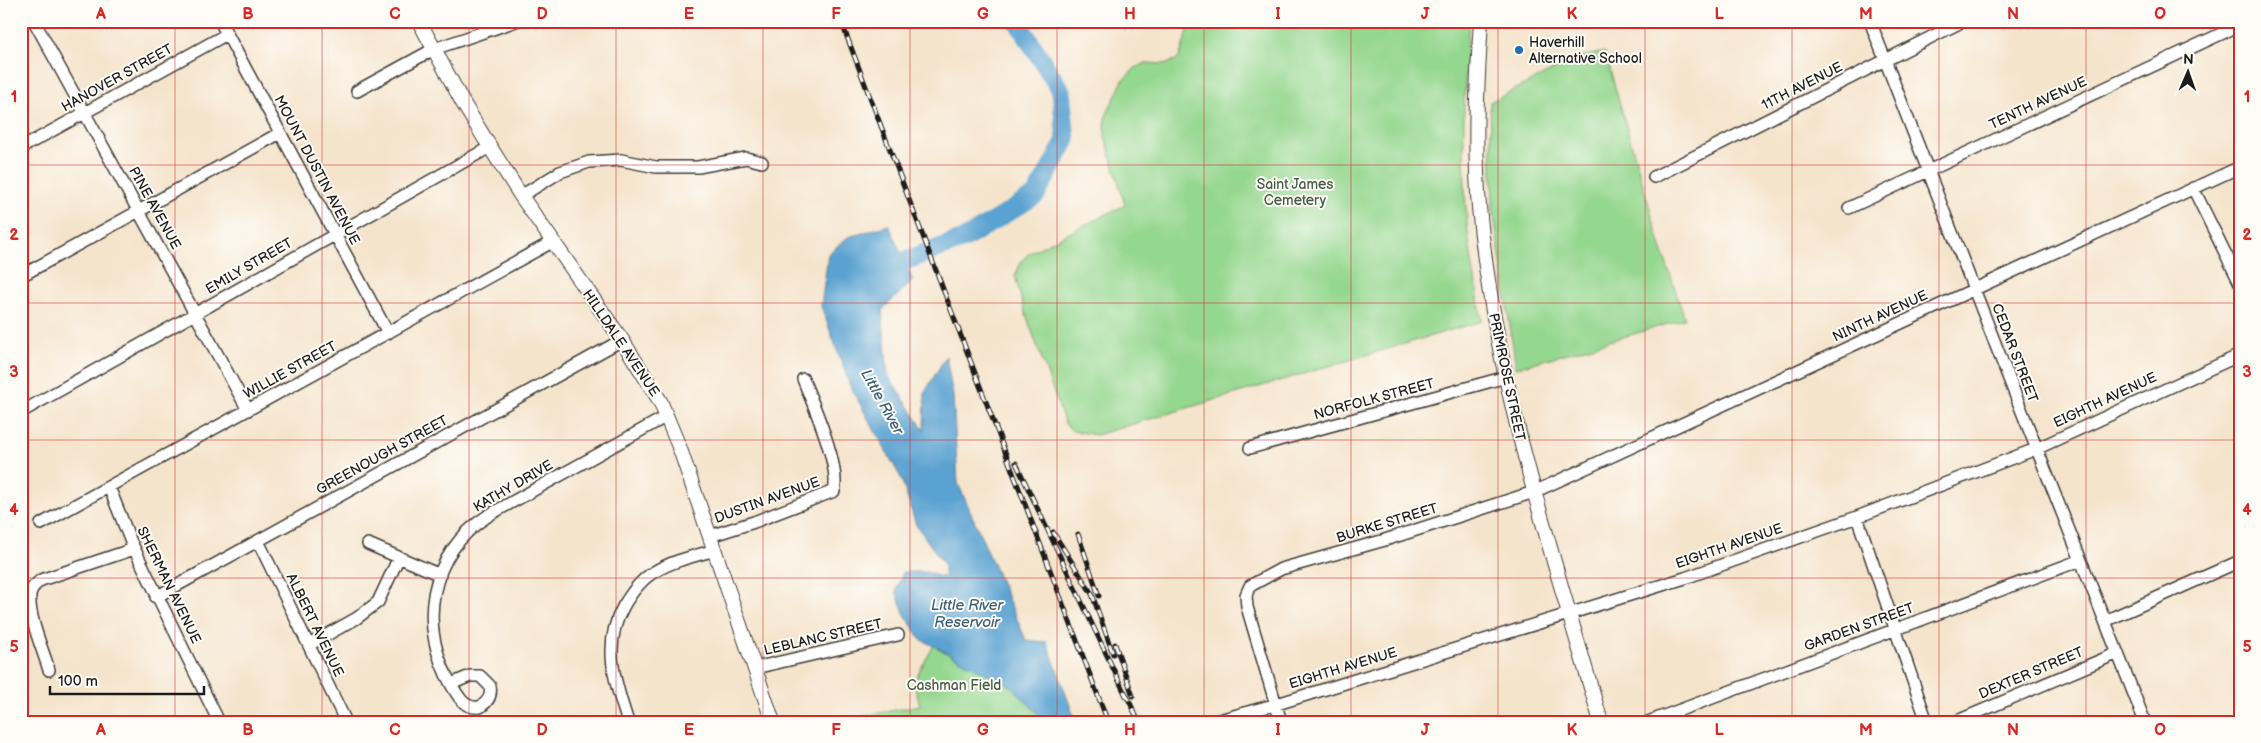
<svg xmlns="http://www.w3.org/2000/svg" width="2261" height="743" viewBox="0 0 2261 743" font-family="'Balsamiq Sans',sans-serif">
  <rect width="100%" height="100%" fill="#fdfcf7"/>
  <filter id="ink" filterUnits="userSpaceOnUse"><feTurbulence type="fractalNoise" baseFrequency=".02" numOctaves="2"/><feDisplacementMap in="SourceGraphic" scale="10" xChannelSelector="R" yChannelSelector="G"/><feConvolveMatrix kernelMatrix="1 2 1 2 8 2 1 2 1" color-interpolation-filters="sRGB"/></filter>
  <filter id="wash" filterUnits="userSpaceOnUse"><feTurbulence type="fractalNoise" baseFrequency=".0096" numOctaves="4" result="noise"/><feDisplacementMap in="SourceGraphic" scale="20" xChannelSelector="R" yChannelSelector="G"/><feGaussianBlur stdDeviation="1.12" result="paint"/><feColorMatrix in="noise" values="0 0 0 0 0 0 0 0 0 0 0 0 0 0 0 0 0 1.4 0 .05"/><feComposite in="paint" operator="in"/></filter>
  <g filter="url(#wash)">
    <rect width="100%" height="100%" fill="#f5e4cc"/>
    <path fill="#94d78e" stroke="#587a55" d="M 1191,21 L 1469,21 C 1463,88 1462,155 1467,223 C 1470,255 1477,288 1482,321 L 1096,435 L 1073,431 L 1065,424 L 1024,309 L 1015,276 L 1022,260 L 1031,252 L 1125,205 L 1105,136 L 1105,118 L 1123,80 L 1135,68 L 1146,63 L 1167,64 L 1179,58 Z
      M 1605,52 L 1661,247 L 1685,319 L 1516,368 L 1493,208 L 1490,102 L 1577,58 Z
      M 937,640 L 1013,680 L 1046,722 L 833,722 L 920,705 L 913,682 Z"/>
    <path fill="#5aa2d1" stroke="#3b5f76" d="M 889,225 L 913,281 L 882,310 L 888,375 L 924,430 L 925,392 L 946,356 L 953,396 L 958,483 L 1026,640 L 1047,642 L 1076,722 L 1042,722 L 1040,716 L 1011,686 L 920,639 L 904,613 L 896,591 L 903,572 L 927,572 L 944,578 L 944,564 L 916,525 L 901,478 L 850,386 L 821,306 L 828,254 L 848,237 Z"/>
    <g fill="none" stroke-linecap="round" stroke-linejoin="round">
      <path stroke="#5aa2d1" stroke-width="19" d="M 880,270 L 966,238 L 1036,195 L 1066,140 L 1061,91 L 1017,21"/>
    </g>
  </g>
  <g filter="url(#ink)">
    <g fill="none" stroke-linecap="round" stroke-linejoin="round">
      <defs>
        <path id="minor" d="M 34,21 L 248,410
          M 220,21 L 388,333
          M 1870,21 L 2000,356 L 2145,722
          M 357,91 L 434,49 L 516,21
          M 21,148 L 227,34
          M 1654,177 L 1963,21
          M 2193,188 L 2240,283
          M 521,196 L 560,172 L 589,162 L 621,160 L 656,167 L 698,167 L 746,158 L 762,162
          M 1849,208 L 2240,25
          M 21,276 L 280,133
          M 23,411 L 490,147
          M 1250,448 L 1506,377
          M 109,487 L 131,542 L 219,722
          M 1857,517 L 1927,722
          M 41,524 L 552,242
          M 710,536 L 754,522 L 834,491 C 841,467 813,404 803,379
          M 258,541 L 346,722
          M 368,544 L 440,575
          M 156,597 L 622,340
          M 2105,621 L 2240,561
          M 309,645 L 357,618 L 378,602 L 399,557
          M 755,668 L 898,635
          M 49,670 C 43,650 28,616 30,596 C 30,589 35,585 41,580 L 134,549
          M 451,684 L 470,676 L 480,676 L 490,686 C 492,696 488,702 480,707 C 464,709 459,697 452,686 C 417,625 428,554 489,515 L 667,416
          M 628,722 C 615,683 602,645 623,607 C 631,593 640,580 654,572 C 672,561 694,556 715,550
          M 1212,722 L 1277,704 L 1685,578 L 1857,517 L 2036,449 L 2240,355
          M 1281,722 L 1247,607 L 1246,595 L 1250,586 L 1281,569 L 1385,540 L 1534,492 L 2240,167
          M 1648,722 L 2081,560
          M 1955,722 L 2118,653"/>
        <path id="major" d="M 419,21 L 463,103 L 490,147 L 521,196 L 622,340 L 660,401 L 680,449 L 773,722
          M 1481,21 C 1477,83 1474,145 1479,207 C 1495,384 1552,552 1601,722"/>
      </defs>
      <use href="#minor" stroke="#3d3a36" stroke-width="14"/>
      <use href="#major" stroke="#3d3a36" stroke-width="16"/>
      <use href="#minor" stroke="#fff" stroke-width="11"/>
      <use href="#major" stroke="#fff" stroke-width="14"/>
      <defs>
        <path id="rail" d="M 841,21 L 1108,722
          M 1016,463 L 1127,698
          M 1053,532 L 1092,594 L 1113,654
          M 1078,534 L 1099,596
          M 1115,644 L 1133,696
          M 1125,692 L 1139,722"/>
      </defs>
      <use href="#rail" stroke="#1c1c1c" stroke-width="5"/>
      <use href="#rail" stroke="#fdfcf7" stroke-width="3" stroke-dasharray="9" stroke-linecap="butt"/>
    </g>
  </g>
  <path fill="none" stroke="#d62828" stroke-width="1" stroke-opacity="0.55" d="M 175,21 L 175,722M 322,21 L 322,722M 469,21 L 469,722M 616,21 L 616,722M 763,21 L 763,722M 910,21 L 910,722M 1057,21 L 1057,722M 1204,21 L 1204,722M 1351,21 L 1351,722M 1498,21 L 1498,722M 1645,21 L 1645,722M 1792,21 L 1792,722M 1939,21 L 1939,722M 2086,21 L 2086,722M 21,165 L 2240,165M 21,303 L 2240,303M 21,440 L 2240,440M 21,578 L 2240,578"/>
  <circle fill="#1f6fb2" stroke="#fdfcf7" stroke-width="2" cx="1519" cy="50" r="5"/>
  <g text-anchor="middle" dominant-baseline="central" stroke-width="4" stroke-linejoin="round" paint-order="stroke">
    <g font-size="14" fill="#1c1c1c" stroke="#fdfcf7" text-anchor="start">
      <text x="1529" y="42">Haverhill<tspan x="1529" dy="16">Alternative School</tspan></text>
    </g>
    <g font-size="14" fill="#1c1c1c" stroke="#fdfcf7">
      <text transform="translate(117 78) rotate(-29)">HANOVER STREET</text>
      <text transform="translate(1802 86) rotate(-27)">11TH AVENUE</text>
      <text transform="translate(2038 103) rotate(-25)">TENTH AVENUE</text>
      <text transform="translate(317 170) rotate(62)">MOUNT DUSTIN AVENUE</text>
      <text transform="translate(155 208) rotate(61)">PINE AVENUE</text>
      <text transform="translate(249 266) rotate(-30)">EMILY STREET</text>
      <text transform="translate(1880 316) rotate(-25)">NINTH AVENUE</text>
      <text transform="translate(621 343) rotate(56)">HILLDALE AVENUE</text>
      <text transform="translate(2015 353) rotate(69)">CEDAR STREET</text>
      <text transform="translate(290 370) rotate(-29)">WILLIE STREET</text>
      <text transform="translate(1507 377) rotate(78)">PRIMROSE STREET</text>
      <text transform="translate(1374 399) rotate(-15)">NORFOLK STREET</text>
      <text transform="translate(2105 400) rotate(-25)">EIGHTH AVENUE</text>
      <text transform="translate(382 455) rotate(-29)">GREENOUGH STREET</text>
      <text transform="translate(513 486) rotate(-30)">KATHY DRIVE</text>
      <text transform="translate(767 500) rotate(-20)">DUSTIN AVENUE</text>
      <text transform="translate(1387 523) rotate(-17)">BURKE STREET</text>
      <text transform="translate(1729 546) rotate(-19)">EIGHTH AVENUE</text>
      <text transform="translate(169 585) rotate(64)">SHERMAN AVENUE</text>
      <text transform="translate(315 625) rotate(64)">ALBERT AVENUE</text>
      <text transform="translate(1859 627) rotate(-20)">GARDEN STREET</text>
      <text transform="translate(823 637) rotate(-13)">LEBLANC STREET</text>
      <text transform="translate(1343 668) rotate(-17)">EIGHTH AVENUE</text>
      <text transform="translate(2031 673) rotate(-23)">DEXTER STREET</text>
    </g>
    <g font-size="14" fill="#465d44" stroke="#fdfcf7">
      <text x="1295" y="184">Saint James<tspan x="1295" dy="16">Cemetery</tspan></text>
      <text x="954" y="685">Cashman Field</text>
    </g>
    <g font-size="15" font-style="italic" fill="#3b5f76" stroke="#fdfcf7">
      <text transform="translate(882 402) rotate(61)">Little River</text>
      <text x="967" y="605">Little River<tspan x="967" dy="17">Reservoir</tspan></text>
    </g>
  </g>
  <rect width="2261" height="743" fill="none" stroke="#fdfcf7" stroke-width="55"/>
  <g transform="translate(2188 72) rotate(2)" stroke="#fdfcf7" stroke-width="4" paint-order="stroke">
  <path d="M0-4L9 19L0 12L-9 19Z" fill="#1c1c1c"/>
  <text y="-8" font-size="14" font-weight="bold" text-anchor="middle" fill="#1c1c1c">N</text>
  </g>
  <path d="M50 686v8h154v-8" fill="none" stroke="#1c1c1c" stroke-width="2.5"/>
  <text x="58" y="686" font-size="15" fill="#1c1c1c" stroke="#fdfcf7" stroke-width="4" paint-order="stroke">100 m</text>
  <rect x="28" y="28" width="2206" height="688" fill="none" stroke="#d62828" stroke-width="2"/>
  <g font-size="16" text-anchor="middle" font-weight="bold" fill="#d62828">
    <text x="101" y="19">A</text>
    <text x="248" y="19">B</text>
    <text x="395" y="19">C</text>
    <text x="542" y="19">D</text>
    <text x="689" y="19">E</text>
    <text x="836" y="19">F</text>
    <text x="983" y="19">G</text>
    <text x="1130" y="19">H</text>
    <text x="1278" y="19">I</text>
    <text x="1425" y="19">J</text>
    <text x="1572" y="19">K</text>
    <text x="1719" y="19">L</text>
    <text x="1866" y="19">M</text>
    <text x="2013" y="19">N</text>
    <text x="2160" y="19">O</text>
    <text x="14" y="102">1</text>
    <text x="2247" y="102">1</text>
    <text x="14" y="240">2</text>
    <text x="2247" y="240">2</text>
    <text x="14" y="377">3</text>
    <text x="2247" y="377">3</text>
    <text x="14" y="515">4</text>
    <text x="2247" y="515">4</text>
    <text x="14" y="652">5</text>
    <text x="2247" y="652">5</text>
    <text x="101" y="735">A</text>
    <text x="248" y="735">B</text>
    <text x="395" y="735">C</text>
    <text x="542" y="735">D</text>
    <text x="689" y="735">E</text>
    <text x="836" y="735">F</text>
    <text x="983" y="735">G</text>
    <text x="1130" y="735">H</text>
    <text x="1278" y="735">I</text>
    <text x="1425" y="735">J</text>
    <text x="1572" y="735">K</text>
    <text x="1719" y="735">L</text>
    <text x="1866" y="735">M</text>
    <text x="2013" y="735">N</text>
    <text x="2160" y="735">O</text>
  </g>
</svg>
